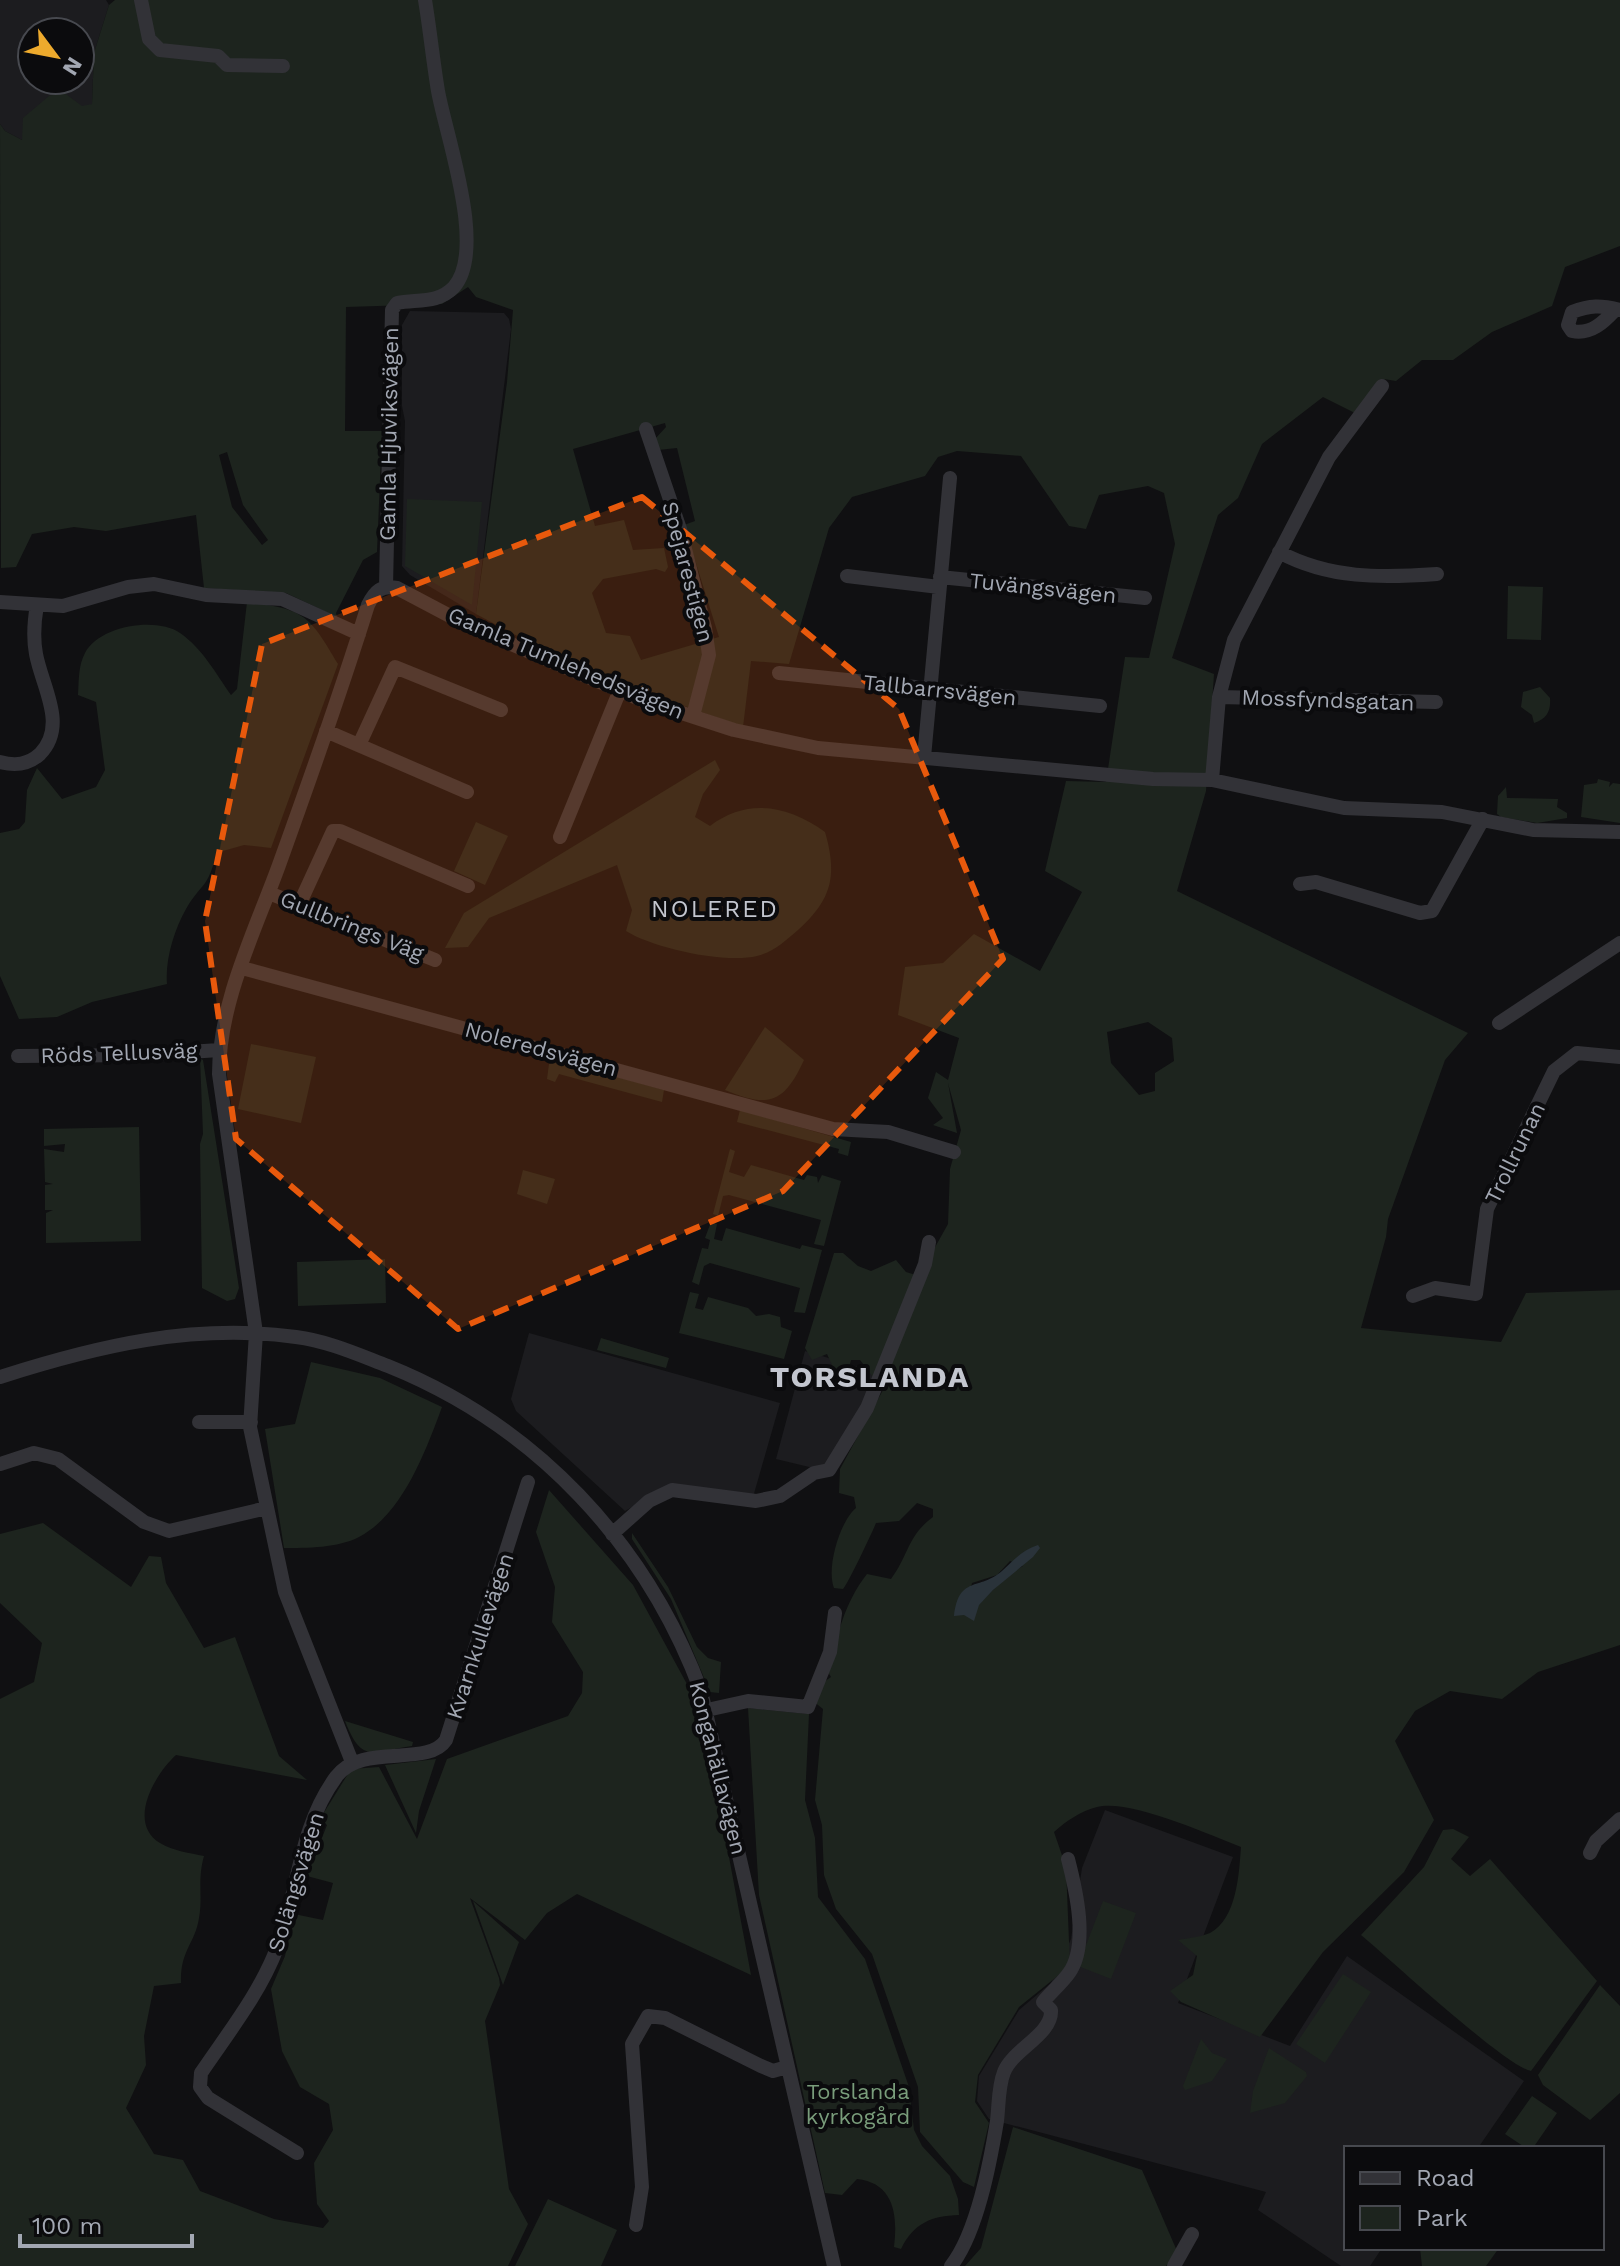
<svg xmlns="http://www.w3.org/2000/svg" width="1620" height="2266" viewBox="0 0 1620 2266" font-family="'Work Sans',sans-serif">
  <rect width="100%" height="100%" fill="#101012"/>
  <path fill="#1c1c1f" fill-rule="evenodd" d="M 0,0 L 106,0 L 109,5 L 94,53 L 92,104 L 22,140 L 5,131 L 0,124 ZM 32,32 L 80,32 L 80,80 L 32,80 Z
    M 410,311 L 504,313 L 509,319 L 511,329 L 476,614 L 410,575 L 402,566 L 405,421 L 402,406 L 402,325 Z
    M 529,1333 L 780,1403 L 751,1504 L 671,1485 L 625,1511 L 516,1411 L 511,1399 Z
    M 805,1351 L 879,1373 L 830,1472 L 776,1459 Z
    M 1105,1810 L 1233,1857 L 1178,2003 L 1290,2046 L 1347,1956 L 1524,2081 L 1478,2148 L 1346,2148 L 1346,2248 L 1382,2248 L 1370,2266 L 1341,2266 L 1258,2210 L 1266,2192 L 989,2119 L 977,2101 L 979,2076 L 1019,2010 L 1051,1983 L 1071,1939 L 1082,1868 Z"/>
  <path fill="#1d241e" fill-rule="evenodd" d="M 115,0 L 1620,0 L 1620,246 L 1565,267 L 1552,306 L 1492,332 L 1453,360 L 1422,360 L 1396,381 L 1384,379 L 1355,413 L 1323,397 L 1262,444 L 1238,498 L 1218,515 L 1172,658 L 1214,674 L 1206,791 L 1177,891 L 1468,1033 L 1445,1060 L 1388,1219 L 1386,1237 L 1361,1328 L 1501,1342 L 1526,1293 L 1620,1290 L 1620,1645 L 1538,1672 L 1502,1699 L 1450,1691 L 1415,1711 L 1395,1741 L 1434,1820 L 1404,1872 L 1323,1952 L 1260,2037 L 1181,2002 L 1170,1991 L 1193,1975 L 1197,1956 L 1178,1940 C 1188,1938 1201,1937 1210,1933 C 1237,1919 1239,1873 1241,1847 C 1207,1834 1130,1799 1097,1807 C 1081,1811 1066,1821 1054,1832 L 1066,1867 L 1070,1966 L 1019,2007 L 978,2075 L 975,2102 L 989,2123 L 974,2187 L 963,2182 L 920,2132 L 918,2087 L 872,1954 L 836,1909 L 824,1875 L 822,1825 L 815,1800 L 823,1709 L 813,1701 L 821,1684 L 831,1677 L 828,1672 C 837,1637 844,1603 867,1574 L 891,1579 C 909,1555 907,1536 933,1517 L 933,1509 L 917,1503 L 899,1521 L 876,1523 C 872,1533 847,1586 843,1589 L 834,1588 C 826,1568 840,1521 856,1508 L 854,1497 L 839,1493 L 840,1469 L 883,1390 L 860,1360 L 851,1360 L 849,1368 L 837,1376 L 827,1354 L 812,1360 L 805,1348 L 834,1253 L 843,1253 L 858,1266 L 871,1271 L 896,1260 L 906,1272 L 919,1276 L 948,1224 L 950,1169 L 961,1130 L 948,1083 L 957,1133 L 933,1125 L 943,1118 L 928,1098 L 936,1072 L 948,1080 L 959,1038 L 898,1015 L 905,967 L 943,963 L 974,934 L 1040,971 L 1082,892 L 1045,871 L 1066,781 L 1106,782 L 1125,657 L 1149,658 L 1175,544 L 1164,493 L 1148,486 L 1099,495 L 1086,529 L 1069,526 L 1021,456 L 957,451 L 938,457 L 925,476 L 852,497 L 829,528 L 789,664 L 751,661 L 743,727 L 576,667 L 476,614 L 507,382 L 513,310 L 476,297 L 468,287 L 442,304 L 346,307 L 345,431 L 382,431 L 377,552 L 363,560 L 336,613 L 337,617 L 286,593 L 204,588 L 196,515 L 106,531 L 74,527 L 32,534 L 16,567 L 1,568 L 0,124 L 5,131 L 22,140 L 23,118 L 49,96 L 63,92 L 82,106 L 92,104 L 94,53 L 109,5 ZM 665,423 L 666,427 L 655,439 L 658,450 L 677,448 L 695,521 L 684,525 L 719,637 L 641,660 L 630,636 L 606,633 L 592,593 L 603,579 L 656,569 L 665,572 L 668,567 L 664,548 L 633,550 L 624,520 L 595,526 L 573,449 ZM 227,452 L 243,505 L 268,540 L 262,545 L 232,507 L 219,455 ZM 1148,1022 L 1172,1038 L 1174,1061 L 1155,1073 L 1155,1091 L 1139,1095 L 1111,1063 L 1107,1032 ZM 1010,1561 L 1023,1566 C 1001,1577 986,1601 964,1615 L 972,1583 L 997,1575 Z
    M 407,499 L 482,502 L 472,605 L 405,566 Z
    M 1508,586 L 1543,587 L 1541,640 L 1507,639 Z
    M 247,602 C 304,609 309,614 338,664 L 271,848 L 244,845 L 216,853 C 209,888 201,883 186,909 C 174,930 165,960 167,984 L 92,1002 L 57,1017 L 19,1019 L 0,976 L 0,833 L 19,829 L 25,822 L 27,790 L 37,768 L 62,799 L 96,787 L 105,770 L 96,702 L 78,695 C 79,681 78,666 85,653 C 100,625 157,617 180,633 C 203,649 216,674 231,695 L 237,689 Z
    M 1540,687 L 1550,698 C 1551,711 1547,719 1534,723 L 1532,715 L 1521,707 L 1523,692 Z
    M 715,760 L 720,770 L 703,794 L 695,817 L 710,826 C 748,797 789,806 825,832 C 838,877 831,900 798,930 C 785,941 774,952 757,956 C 725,964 653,948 626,931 L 632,910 L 617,865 L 489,918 L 468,947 L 445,948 L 464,913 Z
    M 1598,779 L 1610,782 L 1609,787 L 1613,783 L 1620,784 L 1620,823 L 1581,817 L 1584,785 L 1597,783 Z
    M 1506,787 L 1507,798 L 1558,799 L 1557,807 L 1567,813 L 1567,818 L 1537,823 L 1501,817 L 1497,814 L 1498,796 Z
    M 476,822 L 508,836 L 485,885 L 454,871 Z
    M 765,1027 L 804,1060 C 784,1104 768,1108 725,1090 Z
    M 251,1044 L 316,1057 L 301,1123 L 238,1109 Z
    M 200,1058 L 203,1060 L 239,1288 L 235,1299 L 227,1301 L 202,1288 L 200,1144 L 203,1134 Z
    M 554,1059 L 664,1090 L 662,1102 L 559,1074 L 555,1082 L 547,1079 L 549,1064 Z
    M 740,1110 L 851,1142 L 848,1156 L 838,1153 L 839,1149 L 737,1122 Z
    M 139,1127 L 141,1241 L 46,1243 L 46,1213 L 53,1210 L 45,1210 L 45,1185 L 53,1184 L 45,1182 L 44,1149 L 64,1152 L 65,1144 L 44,1146 L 44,1129 Z
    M 730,1149 L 735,1151 L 729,1172 L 744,1177 L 751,1165 L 804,1180 L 807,1175 L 817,1177 L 818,1183 L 822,1175 L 841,1181 L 824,1246 L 814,1244 L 821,1220 L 729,1195 L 723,1196 L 718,1216 L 713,1214 Z
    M 523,1170 L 555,1179 L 547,1204 L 517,1194 Z
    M 711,1222 L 717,1224 L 714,1239 L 722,1241 L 726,1228 L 800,1249 L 802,1245 L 822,1250 L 805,1313 L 794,1312 L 800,1288 L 710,1263 L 704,1266 L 699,1285 L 692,1282 L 702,1248 L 708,1249 L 710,1240 L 705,1238 Z
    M 385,1259 L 386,1303 L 298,1306 L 297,1262 Z
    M 690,1292 L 699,1294 L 695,1308 L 703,1310 L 708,1297 L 748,1308 L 756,1316 L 769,1314 L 780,1317 L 781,1327 L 792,1331 L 784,1359 L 679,1333 Z
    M 601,1338 L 669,1358 L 666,1368 L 597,1350 Z
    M 311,1362 L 380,1378 L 442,1407 C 426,1450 403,1514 359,1537 C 338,1548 307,1548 284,1548 L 265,1429 L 295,1424 Z
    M 549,1490 L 633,1585 L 688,1686 L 723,1825 L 751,1975 L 577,1894 L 547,1913 L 525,1940 L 470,1898 L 499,1978 L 500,1985 L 485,2021 L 509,2189 L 528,2224 L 508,2266 L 0,2266 L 0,1699 L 34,1682 L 42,1643 L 0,1603 L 0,1534 L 43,1523 L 131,1587 L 149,1556 L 161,1557 L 166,1583 L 204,1648 L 235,1637 L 279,1756 L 307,1780 L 176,1755 C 156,1773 126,1822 160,1843 C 173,1851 190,1853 204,1856 C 197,1881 203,1896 199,1918 C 195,1944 180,1950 181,1983 L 154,1986 L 144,2036 L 146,2065 L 126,2108 L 154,2154 L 183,2160 L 200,2191 L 274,2219 L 323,2228 L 329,2221 L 317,2204 L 314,2163 L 333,2130 L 329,2104 L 300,2087 L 282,2051 L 271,1989 L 285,1956 L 294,1914 L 323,1920 L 333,1883 L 307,1876 L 327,1825 L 320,1819 L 351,1769 L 379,1767 L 417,1839 L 447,1759 L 568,1716 L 582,1693 L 583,1672 L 552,1622 L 555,1587 L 536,1532 Z
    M 632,1533 L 668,1587 L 697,1647 L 708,1658 L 721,1662 L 719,1693 L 710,1692 L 671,1599 L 632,1539 Z
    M 748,1708 L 809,1714 L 805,1800 L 815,1838 L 818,1897 L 865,1959 L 909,2087 L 914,2130 L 922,2146 L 950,2176 L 958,2199 L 959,2215 C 931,2216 914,2223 901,2249 L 894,2247 C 898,2215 894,2183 857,2179 L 842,2195 L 825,2193 L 759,1895 Z
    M 345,1721 L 413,1742 L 412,1746 C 371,1752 362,1764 345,1721 Z
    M 436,1759 L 419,1811 L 416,1833 L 385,1765 Z
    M 1453,1829 L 1469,1837 L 1451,1859 L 1470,1876 L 1490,1859 L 1597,1981 L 1531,2071 C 1505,2066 1390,1959 1361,1935 L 1424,1867 L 1443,1830 Z
    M 473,1901 L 519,1942 L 503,1985 Z
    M 1103,1901 L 1136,1913 L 1111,1979 L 1078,1966 Z
    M 1343,1974 L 1371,1992 L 1325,2063 L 1296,2044 Z
    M 1600,1985 L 1620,2006 L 1620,2093 L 1590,2120 L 1543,2085 L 1538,2075 Z
    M 1201,2039 L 1212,2053 L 1227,2059 L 1212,2081 L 1185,2090 L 1183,2086 Z
    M 1269,2048 L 1306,2072 L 1307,2076 L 1285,2103 L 1250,2113 L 1253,2091 Z
    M 1532,2096 L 1557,2113 L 1533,2148 L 1526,2148 L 1505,2134 Z
    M 1013,2127 L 1142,2170 L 1177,2251 L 1166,2266 L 965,2266 L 981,2248 Z
    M 548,2199 L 617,2230 L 601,2266 L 515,2266 Z
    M 1420,2248 L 1499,2248 L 1486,2266 L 1422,2266 Z"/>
  <path fill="#2a333a" d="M 1038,1545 L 1040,1548 L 1033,1557 L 993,1590 L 979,1605 L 974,1621 L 964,1615 L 954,1616 C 959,1575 979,1591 1002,1571 C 1013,1561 1022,1550 1038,1545 Z"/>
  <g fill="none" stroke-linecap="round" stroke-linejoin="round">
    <path stroke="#323237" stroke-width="14" d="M 141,0 L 149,39 L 160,50 L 218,56 L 227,65 L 283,66
      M 1616,309 C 1604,322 1591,335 1572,331 L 1568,325 L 1572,312 C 1590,305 1601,305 1620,310
      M 646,429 L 680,529 L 705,628 L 709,655 L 693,716
      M 1279,552 C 1329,579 1381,578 1437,574
      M 847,576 L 939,587
      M 940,577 L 1145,598
      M 386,587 L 392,310 L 397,303 C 417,299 438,304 454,287 C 487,249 446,136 438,91 C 433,61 430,30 425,0
      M 0,602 L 63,606 L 128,587 L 154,584 L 206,595 L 282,599 L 359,634
      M 779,673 L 1100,706
      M 1219,697 L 1436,702
      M 326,731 L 467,792
      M 359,745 L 395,667 L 501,710
      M 924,757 L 950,478
      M 0,762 C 15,766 28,765 40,754 C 68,725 42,687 36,654 C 33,638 34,622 37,605
      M 1212,780 L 1219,697 L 1234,640 L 1329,457 L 1382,386
      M 560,837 L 620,690
      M 1300,884 L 1316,882 L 1420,913 L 1432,911 L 1483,819
      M 269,893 L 435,960
      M 299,905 L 333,831 L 340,831 L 468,886
      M 242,968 L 833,1129 L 888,1132 L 954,1152
      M 1499,1023 L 1620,943
      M 18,1056 L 144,1055 L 219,1050
      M 1413,1296 L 1435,1288 L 1476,1294 L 1487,1209 L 1554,1071 L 1577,1053 L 1620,1057
      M 0,1377 C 97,1346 193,1323 296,1337 C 328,1341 359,1355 388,1366 C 535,1425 646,1543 701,1691 L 834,2266
      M 199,1422 L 251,1422
      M 0,1464 L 34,1453 L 58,1459 L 144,1522 L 169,1531 L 267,1508
      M 612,1534 L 649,1501 L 672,1490 L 756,1501 L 780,1496 L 814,1473 L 829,1470 L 867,1408 L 925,1264 L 929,1242
      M 707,1710 L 748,1701 L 808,1707 L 830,1652 L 835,1613
      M 352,1762 L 285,1592 L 250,1427 L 256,1333 L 219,1074 C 219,1002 255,931 279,865 C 310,779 341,692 368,605 C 375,591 381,585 397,588 L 467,625 L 642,700 L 734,730 L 818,748 L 1153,779 L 1212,780 L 1344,808 L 1442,812 L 1533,830 L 1620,832
      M 1590,1853 L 1596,1841 L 1620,1819
      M 297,2153 L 208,2098 L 200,2087 L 201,2073 C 228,2033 260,1993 277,1948 C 299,1891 298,1829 336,1777 C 361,1742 428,1768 446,1740 L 528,1482
      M 636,2225 L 642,2187 L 632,2044 L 648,2016 L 665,2018 L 761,2066 L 773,2071 L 787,2067
      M 951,2266 C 977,2233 990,2163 997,2121 C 999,2105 998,2087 1004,2072 C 1012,2050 1053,2034 1051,2010 L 1043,2002 C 1051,1992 1062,1983 1069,1973 C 1089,1945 1076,1890 1068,1859
      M 1174,2266 L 1192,2234"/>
  </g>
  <path fill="#e8590c" fill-opacity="0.2" stroke="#e8590c" stroke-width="6" stroke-dasharray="16 10" stroke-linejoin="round" d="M 642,497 L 899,709 L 1003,959 L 783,1191 L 458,1329 L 236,1139 L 205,921 L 262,644 Z"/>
  <g text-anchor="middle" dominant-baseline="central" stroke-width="8" stroke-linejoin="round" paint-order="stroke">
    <g font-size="22" fill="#a2a7b2" stroke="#0b0b0d">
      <text transform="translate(389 434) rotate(-89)">Gamla Hjuviksvägen</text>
      <text transform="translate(688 572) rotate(75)">Spejarestigen</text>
      <text transform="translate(1043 588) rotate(6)">Tuvängsvägen</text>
      <text transform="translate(566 663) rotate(23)">Gamla Tumlehedsvägen</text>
      <text transform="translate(940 690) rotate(6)">Tallbarrsvägen</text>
      <text transform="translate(1328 700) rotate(2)">Mossfyndsgatan</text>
      <text transform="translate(352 926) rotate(22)">Gullbrings Väg</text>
      <text transform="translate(541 1049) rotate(15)">Noleredsvägen</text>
      <text transform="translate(119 1053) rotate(-2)">Röds Tellusväg</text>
      <text transform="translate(1515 1153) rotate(-64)">Trollrunan</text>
      <text transform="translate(480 1636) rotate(-72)">Kvarnkullevägen</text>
      <text transform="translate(718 1768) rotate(76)">Kongahällavägen</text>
      <text transform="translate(296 1882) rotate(-73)">Solängsvägen</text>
    </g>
    <g font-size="22" fill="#799d7b" stroke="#0b0b0d">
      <text x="858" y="2091">Torslanda<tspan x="858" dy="25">kyrkogård</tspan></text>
    </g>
    <g font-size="24" letter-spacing="2" fill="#c3c6cf" stroke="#0b0b0d">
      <text x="715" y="909">NOLERED</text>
    </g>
    <g font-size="30" font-weight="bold" letter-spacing="2" fill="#c3c6cf" stroke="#0b0b0d">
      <text x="870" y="1376">TORSLANDA</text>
    </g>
  </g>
  <rect x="1344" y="2146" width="260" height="104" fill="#0b0b0d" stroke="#47494f" stroke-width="2"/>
  <rect x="1360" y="2172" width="40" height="12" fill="#323237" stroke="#47494f" stroke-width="2"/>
  <text x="1416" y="2186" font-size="24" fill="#a2a7b2">Road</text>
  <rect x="1360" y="2206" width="40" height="24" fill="#1d241e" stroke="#47494f" stroke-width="2"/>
  <text x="1416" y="2226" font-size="24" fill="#a2a7b2">Park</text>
  <g transform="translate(56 56) rotate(122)"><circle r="38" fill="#0b0b0d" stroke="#47494f" stroke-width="2"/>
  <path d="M0-6L14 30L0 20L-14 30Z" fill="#edaa2d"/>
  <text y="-12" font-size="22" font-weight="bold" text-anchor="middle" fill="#a2a7b2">N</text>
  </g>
  <path d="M20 2234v12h172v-12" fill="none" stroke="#a2a7b2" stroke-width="4"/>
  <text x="32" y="2234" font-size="24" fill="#a2a7b2" stroke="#0b0b0d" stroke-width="6" paint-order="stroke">100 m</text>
</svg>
